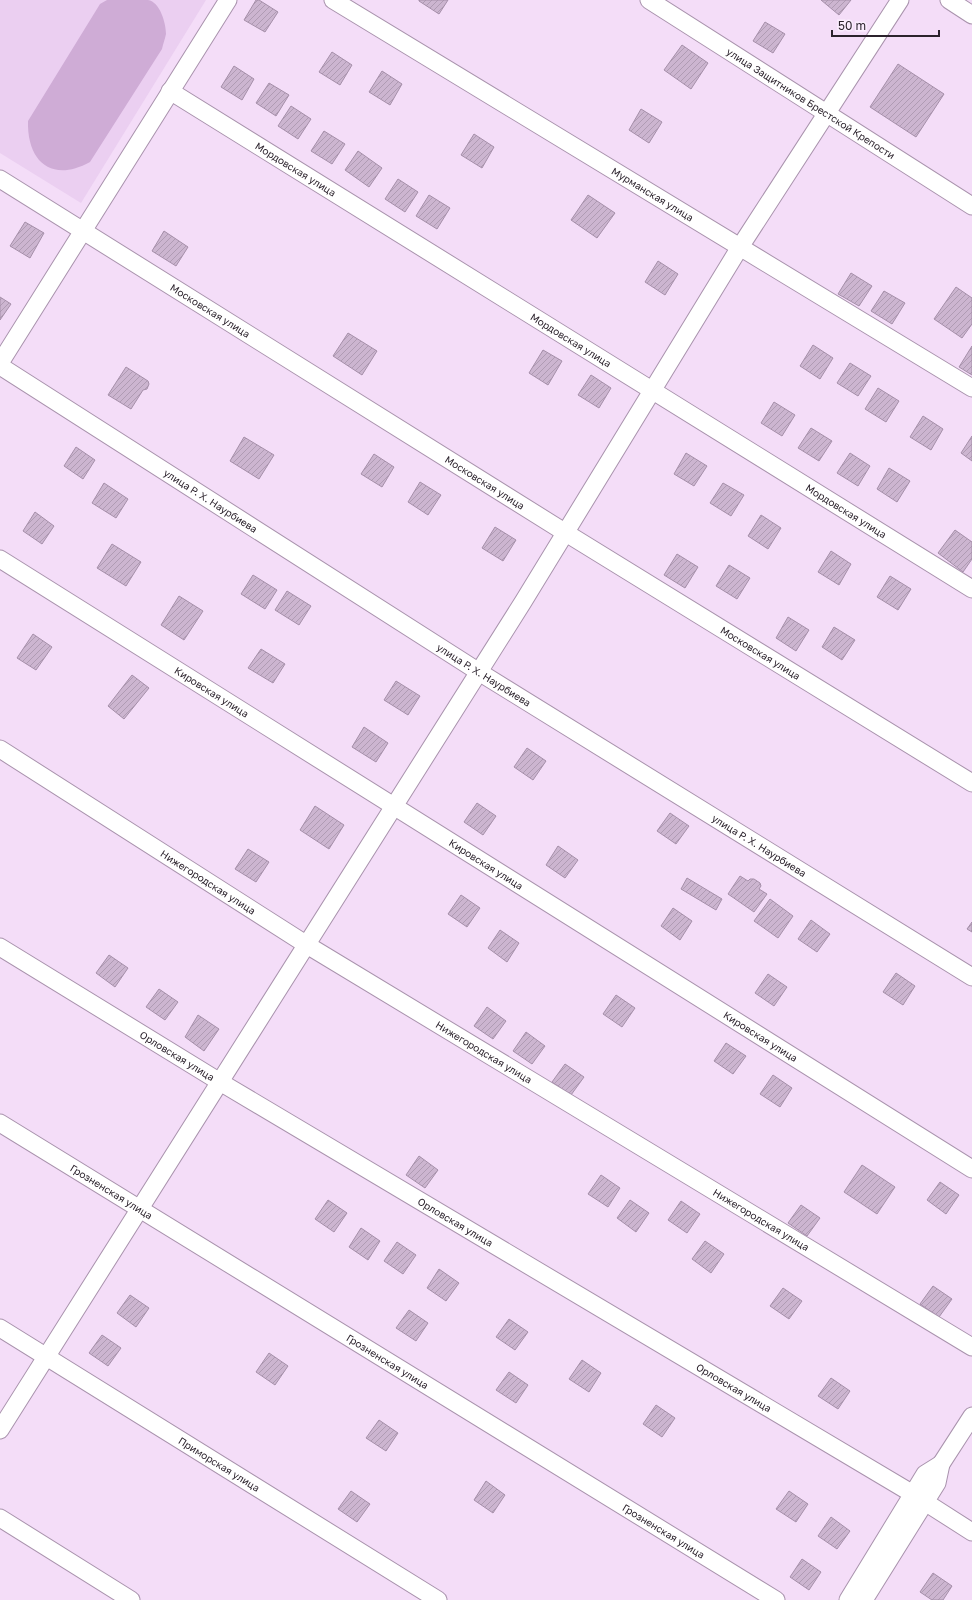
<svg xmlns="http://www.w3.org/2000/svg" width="972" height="1600" viewBox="0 0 972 1600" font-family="'Golos Text',sans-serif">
  <defs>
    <pattern id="building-hatch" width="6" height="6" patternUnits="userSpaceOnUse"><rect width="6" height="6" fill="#ccb5d0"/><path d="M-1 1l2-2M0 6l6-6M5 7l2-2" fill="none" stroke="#af9bb3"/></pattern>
  </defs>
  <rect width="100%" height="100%" fill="#f4ddf8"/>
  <path fill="#ebcff1" d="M 0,0 L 206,0 L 81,203 L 0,153 Z"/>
  <path fill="#cfacd6" d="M 107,0 C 120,0 135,0 148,0 C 160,2 166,23 166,34 C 165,39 163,44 162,49 L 90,162 C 52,183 27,162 28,121 L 100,4 Z"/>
  <path fill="url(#building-hatch)" stroke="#a58fa9" d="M 256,0 L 259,0 L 278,12 L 265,32 L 244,20 Z
    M 419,0 L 448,0 L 439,14 L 419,1 Z
    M 821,0 L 851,0 L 839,15 Z
    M 765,22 L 785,34 L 773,53 L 753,41 Z
    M 682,45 L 708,63 L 691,89 L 664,70 Z
    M 332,52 L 352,65 L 340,85 L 319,72 Z
    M 898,64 L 944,94 L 916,137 L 870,107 Z
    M 234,66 L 254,79 L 242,100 L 221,87 Z
    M 382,71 L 402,84 L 390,105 L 369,92 Z
    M 269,83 L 289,95 L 276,116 L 256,103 Z
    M 291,106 L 311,119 L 298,139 L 278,126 Z
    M 641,109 L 662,122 L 649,143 L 629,130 Z
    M 324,131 L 345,144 L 332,164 L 311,151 Z
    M 474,134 L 494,147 L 482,168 L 461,155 Z
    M 358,151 L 382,168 L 369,187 L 345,170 Z
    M 398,179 L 418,192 L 405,212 L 385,199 Z
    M 429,195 L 450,208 L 437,229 L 416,216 Z
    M 588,195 L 615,213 L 597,238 L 571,220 Z
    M 25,222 L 44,233 L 30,258 L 10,246 Z
    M 164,231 L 188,247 L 176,266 L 152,251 Z
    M 658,261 L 678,274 L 665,295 L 645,282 Z
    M 851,273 L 872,286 L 859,306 L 838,294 Z
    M 956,287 L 972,298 L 972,324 L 962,338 L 934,319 Z
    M 884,291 L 905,303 L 892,324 L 871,311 Z
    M 0,297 L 11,304 L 0,320 Z
    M 348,333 L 377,351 L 362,375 L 333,356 Z
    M 813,345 L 833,358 L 820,379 L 800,366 Z
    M 972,346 L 972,375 L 959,367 Z
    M 543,350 L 562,361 L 548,385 L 529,373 Z
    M 850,363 L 871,376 L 858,396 L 837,383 Z
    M 126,367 L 148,381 L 149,384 L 147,389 L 143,390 L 131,409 L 108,395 Z
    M 591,375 L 611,388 L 599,408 L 578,395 Z
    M 878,388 L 899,401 L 886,422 L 865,409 Z
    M 774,402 L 795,415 L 782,436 L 761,423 Z
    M 923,416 L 943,429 L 931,450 L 910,437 Z
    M 811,428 L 832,441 L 819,461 L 798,448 Z
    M 972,436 L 972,461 L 961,453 Z
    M 244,437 L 274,455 L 259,479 L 230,461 Z
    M 76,447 L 95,460 L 83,479 L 64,466 Z
    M 686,453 L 707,466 L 694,486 L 674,474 Z
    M 850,453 L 870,466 L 858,486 L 837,473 Z
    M 374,454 L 394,467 L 382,487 L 361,474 Z
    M 889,468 L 910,481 L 897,502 L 877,489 Z
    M 420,482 L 441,495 L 428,515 L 408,502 Z
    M 104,483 L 128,499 L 116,518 L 92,503 Z
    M 723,483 L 744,495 L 731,516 L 710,503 Z
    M 35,512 L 54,526 L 42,544 L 23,531 Z
    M 761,515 L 781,528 L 768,549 L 748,536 Z
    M 495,527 L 516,540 L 503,561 L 482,548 Z
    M 955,530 L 972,542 L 972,559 L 963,572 L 938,553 Z
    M 112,544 L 141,562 L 126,586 L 97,568 Z
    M 831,551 L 851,564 L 839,585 L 818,572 Z
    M 677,554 L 698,567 L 685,588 L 664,575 Z
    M 729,565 L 750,578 L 737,599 L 716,586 Z
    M 253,575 L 277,590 L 265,609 L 241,594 Z
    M 890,576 L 911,589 L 898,610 L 877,597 Z
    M 287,591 L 311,606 L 299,625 L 275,610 Z
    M 179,596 L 203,611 L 184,640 L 161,625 Z
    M 788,617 L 809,630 L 796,651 L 776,638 Z
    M 834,627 L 855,640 L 842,660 L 822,647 Z
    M 33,634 L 52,647 L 36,670 L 17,658 Z
    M 261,649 L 285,664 L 273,683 L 248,668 Z
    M 132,675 L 149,688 L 124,719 L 108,706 Z
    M 396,681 L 420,696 L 408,715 L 384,700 Z
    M 364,727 L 388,743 L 376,762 L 352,747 Z
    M 527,748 L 546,761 L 533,780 L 514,767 Z
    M 477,803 L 496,816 L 483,835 L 464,822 Z
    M 315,806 L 344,825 L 329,849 L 300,830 Z
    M 670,813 L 689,826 L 676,844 L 657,831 Z
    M 558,846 L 578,860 L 565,878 L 546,865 Z
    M 248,849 L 269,862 L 256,882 L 235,869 Z
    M 740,876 L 748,881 L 750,879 L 754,879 L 760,883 L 761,886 L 759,889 L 767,894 L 754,912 L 728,894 Z
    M 687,878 L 722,899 L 716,910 L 681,889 Z
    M 461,895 L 480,908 L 467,927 L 448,914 Z
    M 770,899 L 793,916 L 778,938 L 754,921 Z
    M 673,908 L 692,921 L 680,940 L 661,926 Z
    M 811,920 L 830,934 L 817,952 L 798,939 Z
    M 972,922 L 972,932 L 967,929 Z
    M 500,930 L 519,943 L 507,962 L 488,948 Z
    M 109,955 L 128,968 L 115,987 L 96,973 Z
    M 896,973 L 915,986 L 903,1005 L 883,992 Z
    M 768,974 L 787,987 L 774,1006 L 755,993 Z
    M 159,989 L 178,1002 L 165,1020 L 146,1007 Z
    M 616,995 L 635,1008 L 622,1027 L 603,1014 Z
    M 487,1007 L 506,1021 L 493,1039 L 474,1026 Z
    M 198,1015 L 219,1029 L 204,1051 L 185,1037 Z
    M 526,1032 L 545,1046 L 532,1064 L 513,1051 Z
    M 726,1043 L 746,1056 L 733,1074 L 714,1061 Z
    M 565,1064 L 584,1077 L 571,1095 L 552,1082 Z
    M 773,1075 L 792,1088 L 780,1107 L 760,1094 Z
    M 419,1156 L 438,1170 L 425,1188 L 406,1175 Z
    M 862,1165 L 895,1187 L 877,1214 L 844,1192 Z
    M 601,1175 L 620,1188 L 608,1207 L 588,1194 Z
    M 940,1182 L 959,1195 L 946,1214 L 927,1200 Z
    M 328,1200 L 347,1213 L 334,1232 L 315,1219 Z
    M 630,1200 L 649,1213 L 636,1232 L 617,1218 Z
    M 681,1201 L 700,1214 L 687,1233 L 668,1220 Z
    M 801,1205 L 820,1218 L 807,1236 L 788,1223 Z
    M 361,1228 L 380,1241 L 368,1260 L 349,1247 Z
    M 705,1241 L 724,1254 L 711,1273 L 692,1259 Z
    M 397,1242 L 416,1255 L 403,1274 L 384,1261 Z
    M 439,1269 L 459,1283 L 446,1301 L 427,1288 Z
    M 933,1286 L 952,1299 L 939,1317 L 920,1304 Z
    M 783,1288 L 802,1301 L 789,1319 L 770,1306 Z
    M 130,1295 L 149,1308 L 136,1327 L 117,1313 Z
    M 409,1310 L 428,1323 L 416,1341 L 396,1328 Z
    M 509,1319 L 528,1332 L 515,1350 L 496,1337 Z
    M 102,1335 L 121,1348 L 108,1366 L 89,1353 Z
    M 269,1353 L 288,1366 L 275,1385 L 256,1372 Z
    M 582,1360 L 601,1373 L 589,1392 L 569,1379 Z
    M 509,1372 L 528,1385 L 516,1403 L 496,1390 Z
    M 831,1378 L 850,1391 L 838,1409 L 818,1396 Z
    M 656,1405 L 675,1418 L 662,1437 L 643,1424 Z
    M 379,1420 L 398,1433 L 386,1451 L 366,1438 Z
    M 486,1481 L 505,1495 L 493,1513 L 474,1500 Z
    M 351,1491 L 370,1504 L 357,1522 L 338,1509 Z
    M 789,1491 L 808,1504 L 796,1522 L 776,1509 Z
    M 831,1517 L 850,1531 L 837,1549 L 818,1536 Z
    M 802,1559 L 821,1572 L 809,1590 L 790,1577 Z
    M 933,1573 L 952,1586 L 943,1600 L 932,1600 L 920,1592 Z"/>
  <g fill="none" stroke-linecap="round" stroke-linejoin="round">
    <defs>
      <g id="street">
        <path id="s1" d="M 333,0 L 972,388"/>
        <path id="s2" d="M 649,0 L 972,206"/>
        <path d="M 949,0 L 972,15"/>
        <path id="s3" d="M 170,91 L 972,589"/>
        <path id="s4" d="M 0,179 L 566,533 L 972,783"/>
        <path d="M 0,363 L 228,0"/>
        <path id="s5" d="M 0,366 L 479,672 L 972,977"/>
        <path id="s6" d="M 0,559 L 972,1169"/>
        <path id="s7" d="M 0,749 L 307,945 L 972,1347"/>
        <path id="s8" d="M 0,947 L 220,1082 L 913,1494"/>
        <path id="s9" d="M 0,1123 L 776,1600"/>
        <path id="s10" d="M 0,1328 L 438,1600"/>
        <path d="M 0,1430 L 523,602 L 740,247 L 900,0"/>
        <path d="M 941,1464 L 972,1416"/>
        <path d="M 925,1502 L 972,1532"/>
        <path d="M 0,1518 L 131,1600"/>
        <path d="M 848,1600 L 925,1474 L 941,1464 L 937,1483 L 864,1600"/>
      </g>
    </defs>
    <use href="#street" stroke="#a993ad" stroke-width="19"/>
    <use href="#street" stroke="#fff" stroke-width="17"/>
  </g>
  <g text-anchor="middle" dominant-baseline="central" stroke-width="3" stroke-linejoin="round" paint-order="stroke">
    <g font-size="10" fill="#2b222c" stroke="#fbedfe">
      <text stroke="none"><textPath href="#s2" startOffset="192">улица Защитников Брестской Крепости</textPath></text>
      <text stroke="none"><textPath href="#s3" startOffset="148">Мордовская улица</textPath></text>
      <text stroke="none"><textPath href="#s1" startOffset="374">Мурманская улица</textPath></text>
      <text stroke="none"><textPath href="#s4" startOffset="248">Московская улица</textPath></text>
      <text stroke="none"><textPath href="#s3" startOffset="472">Мордовская улица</textPath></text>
      <text stroke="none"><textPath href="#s4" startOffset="572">Московская улица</textPath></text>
      <text stroke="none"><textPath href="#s5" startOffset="250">улица Р. Х. Наурбиева</textPath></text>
      <text stroke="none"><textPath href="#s3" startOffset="796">Мордовская улица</textPath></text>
      <text stroke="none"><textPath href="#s4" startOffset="896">Московская улица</textPath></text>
      <text stroke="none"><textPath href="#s5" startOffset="574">улица Р. Х. Наурбиева</textPath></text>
      <text stroke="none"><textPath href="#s6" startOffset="250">Кировская улица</textPath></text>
      <text stroke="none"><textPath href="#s5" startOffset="898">улица Р. Х. Наурбиева</textPath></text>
      <text stroke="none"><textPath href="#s6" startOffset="574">Кировская улица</textPath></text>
      <text stroke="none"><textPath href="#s7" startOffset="247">Нижегородская улица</textPath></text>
      <text stroke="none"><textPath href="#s6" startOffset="898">Кировская улица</textPath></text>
      <text stroke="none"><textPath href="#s7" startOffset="571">Нижегородская улица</textPath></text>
      <text stroke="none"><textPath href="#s8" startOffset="208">Орловская улица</textPath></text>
      <text stroke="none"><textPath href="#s9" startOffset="131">Грозненская улица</textPath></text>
      <text stroke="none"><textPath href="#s7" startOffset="895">Нижегородская улица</textPath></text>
      <text stroke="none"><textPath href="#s8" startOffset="532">Орловская улица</textPath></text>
      <text stroke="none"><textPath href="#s9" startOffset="455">Грозненская улица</textPath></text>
      <text stroke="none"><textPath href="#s8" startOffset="856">Орловская улица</textPath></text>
      <text stroke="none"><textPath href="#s10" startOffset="258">Приморская улица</textPath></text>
      <text stroke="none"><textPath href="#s9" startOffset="779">Грозненская улица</textPath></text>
    </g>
  </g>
  <path d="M832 30v6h107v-6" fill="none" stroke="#2b222c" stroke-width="2"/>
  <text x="838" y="30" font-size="12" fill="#2b222c" stroke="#fbedfe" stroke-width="3" paint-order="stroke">50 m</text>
</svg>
